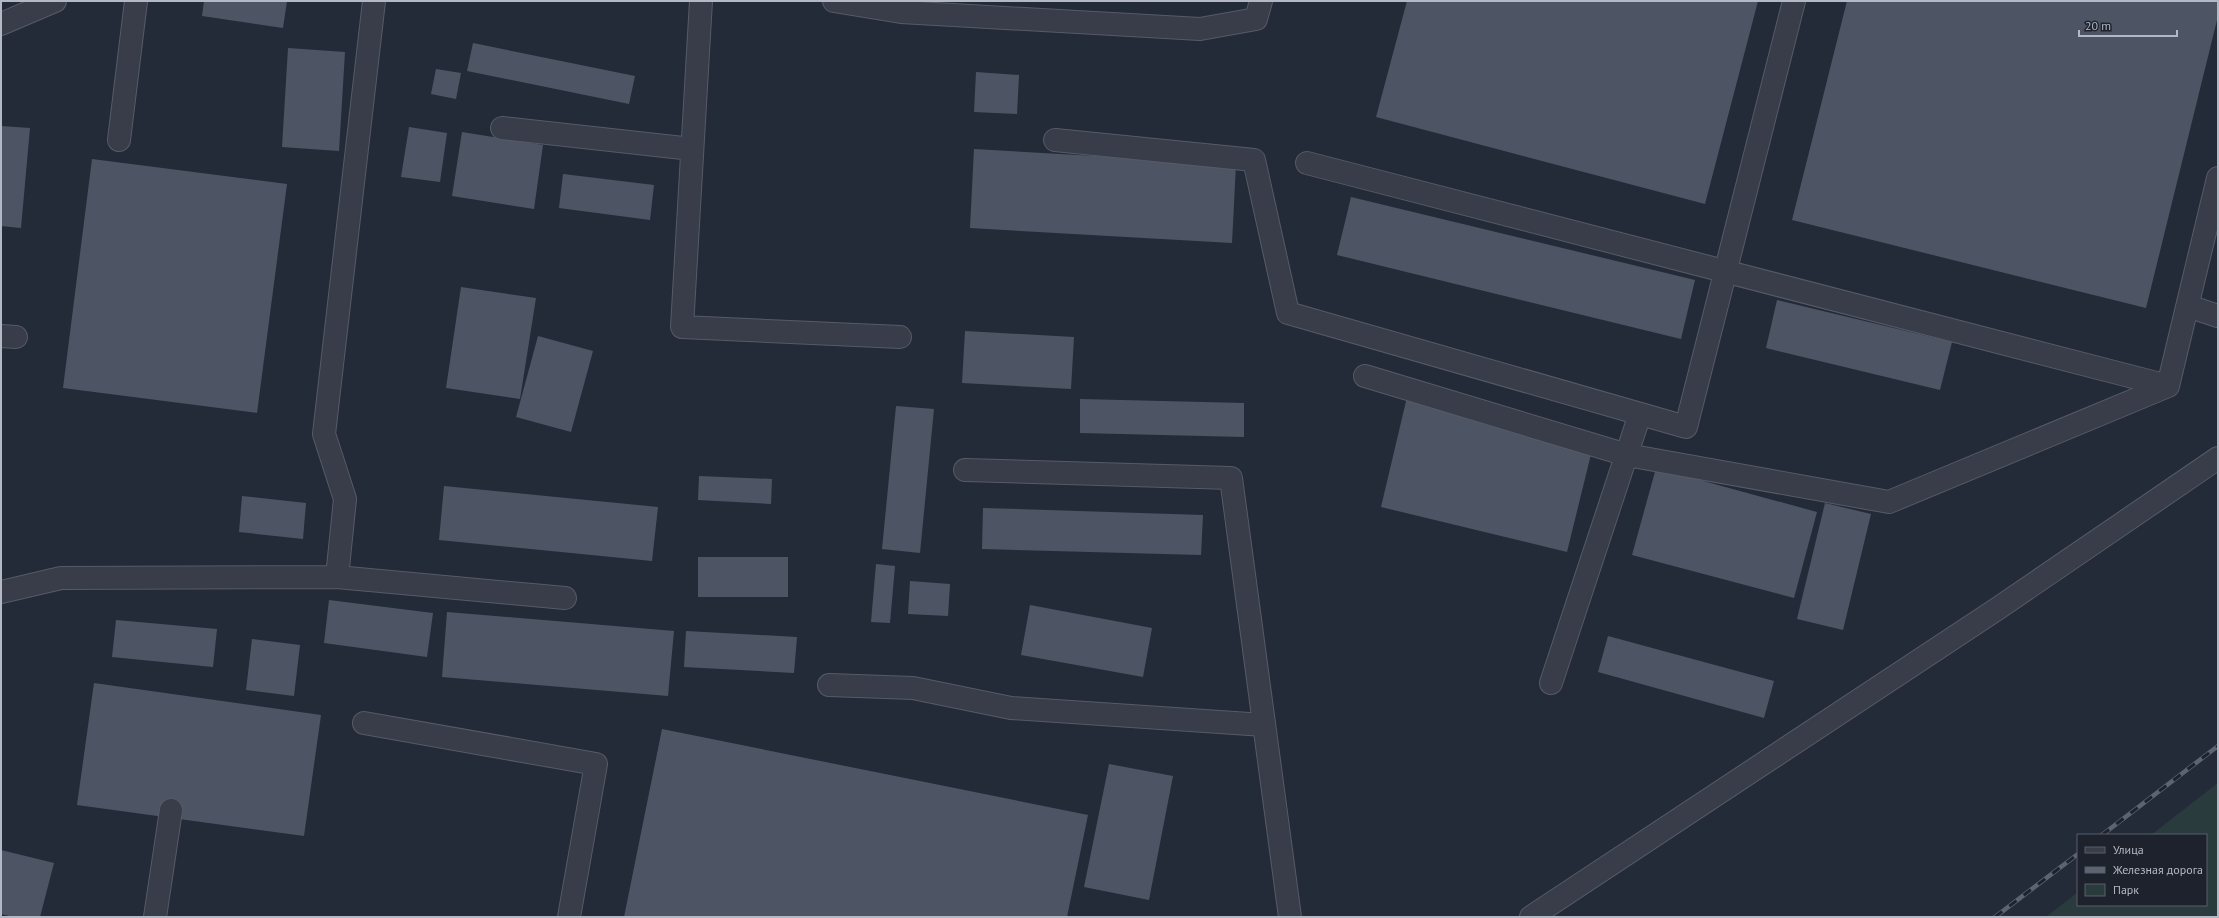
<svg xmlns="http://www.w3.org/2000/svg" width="2219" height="918" viewBox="0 0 2219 918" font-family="'PT Sans',sans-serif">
  <rect width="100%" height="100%" fill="#242b38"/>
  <path fill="#2a3b3d" d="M 2218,783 L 2218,917 L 2046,917 L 2078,892 L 2078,905 L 2206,905 L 2206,835 L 2151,835 Z"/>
  <path fill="#4d5564" d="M 204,1 L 287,1 L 283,28 L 202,16 Z
    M 1407,1 L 1758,1 L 1705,204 L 1376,117 Z
    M 1847,1 L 2218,1 L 2218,16 L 2146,308 L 1792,220 Z
    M 473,43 L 635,76 L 629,104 L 467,71 Z
    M 288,48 L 345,52 L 339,151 L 282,147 Z
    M 436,69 L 461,73 L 456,99 L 431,94 Z
    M 976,72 L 1019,75 L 1017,114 L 974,112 Z
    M 1,126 L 30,128 L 21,228 L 1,226 Z
    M 409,127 L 447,133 L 440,182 L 401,177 Z
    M 462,132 L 543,145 L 534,209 L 452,196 Z
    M 974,149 L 1236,164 L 1232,243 L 970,228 Z
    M 92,159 L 287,184 L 257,413 L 63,388 Z
    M 563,174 L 654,185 L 650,220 L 559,208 Z
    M 1351,197 L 1695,280 L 1681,339 L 1337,255 Z
    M 461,287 L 536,298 L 520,399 L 446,388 Z
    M 1777,300 L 1952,342 L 1940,390 L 1766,348 Z
    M 965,331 L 1074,337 L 1071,389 L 962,383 Z
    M 538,336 L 593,351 L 571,432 L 516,417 Z
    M 1407,397 L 1594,442 L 1567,552 L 1381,507 Z
    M 1080,399 L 1244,403 L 1244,437 L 1080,433 Z
    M 896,406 L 934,409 L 920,553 L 882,549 Z
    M 1656,468 L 1817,512 L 1794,598 L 1632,555 Z
    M 699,476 L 772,479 L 771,504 L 698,500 Z
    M 444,486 L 658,507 L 652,561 L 439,540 Z
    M 242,496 L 306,503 L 303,539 L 239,532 Z
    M 1825,503 L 1871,514 L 1843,630 L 1797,619 Z
    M 983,508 L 1203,515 L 1201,555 L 982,549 Z
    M 698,557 L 788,557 L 788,597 L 698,597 Z
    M 876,564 L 895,566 L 890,623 L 871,622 Z
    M 910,581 L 950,584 L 948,616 L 908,614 Z
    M 329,600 L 433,613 L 427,657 L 324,643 Z
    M 1030,605 L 1152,628 L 1143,677 L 1021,655 Z
    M 447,612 L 674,631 L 668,696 L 442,677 Z
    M 116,620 L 217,629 L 213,667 L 112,657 Z
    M 686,631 L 797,637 L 794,673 L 684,667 Z
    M 1608,636 L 1774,681 L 1764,718 L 1598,672 Z
    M 252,639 L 300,645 L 294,696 L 246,690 Z
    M 94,683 L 321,715 L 304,836 L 77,805 Z
    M 662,729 L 1088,815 L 1067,917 L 624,917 Z
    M 1109,764 L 1173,776 L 1149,900 L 1084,887 Z
    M 1,850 L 54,863 L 40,917 L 13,917 L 1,914 Z"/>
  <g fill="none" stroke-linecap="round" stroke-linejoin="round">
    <defs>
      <path id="minor" d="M 701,1 L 682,327 L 900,337
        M 834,1 L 901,12 L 1200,29 L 1256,19 L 1261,1
        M 1,24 L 55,1
        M 502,128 L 692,149
        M 119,140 L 136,1
        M 1055,140 L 1254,160 L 1288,313 L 1686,427 L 1794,1
        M 1307,163 L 2168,386 L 2218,178
        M 2188,306 L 2218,316
        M 1,336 L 16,337
        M 1365,376 L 1627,455 L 1889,502 L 2168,386
        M 965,470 L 1231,478 L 1290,917
        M 337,577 L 345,499 L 324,434 L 374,1
        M 1,592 L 61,578 L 337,577 L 565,598
        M 1551,683 L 1640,414
        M 829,685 L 913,688 L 1011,708 L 1264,725
        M 364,723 L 596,764 L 569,917
        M 155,917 L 171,810
        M 1531,917 L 1997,609 L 2218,458"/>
    </defs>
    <use href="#minor" stroke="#565b67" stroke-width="24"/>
    <use href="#minor" stroke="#383d49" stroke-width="22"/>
    <defs>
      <path id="rail" d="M 2102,835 L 2218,746
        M 1995,917 L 2078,854"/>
    </defs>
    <use href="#rail" stroke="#5c6371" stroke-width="4.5"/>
    <use href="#rail" stroke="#1d222d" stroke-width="3" stroke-dasharray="9" stroke-linecap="butt"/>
  </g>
  <rect width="2219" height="918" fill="none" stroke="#b3b8c5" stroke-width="4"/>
  <rect x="2077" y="834" width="130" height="72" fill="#1d222d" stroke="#595e6a"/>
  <rect x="2085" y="847" width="20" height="6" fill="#383d49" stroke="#595e6a"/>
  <text x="2113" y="854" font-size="12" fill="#b3b8c5">Улица</text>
  <rect x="2085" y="867" width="20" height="6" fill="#5c6371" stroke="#595e6a"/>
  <text x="2113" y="874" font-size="12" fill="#b3b8c5">Железная дорога</text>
  <rect x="2085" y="884" width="20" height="12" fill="#2a3b3d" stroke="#595e6a"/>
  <text x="2113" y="894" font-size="12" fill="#b3b8c5">Парк</text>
  <path d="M2079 30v6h98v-6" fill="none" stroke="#b3b8c5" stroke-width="2"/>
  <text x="2085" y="30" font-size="12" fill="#b3b8c5" stroke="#1d222d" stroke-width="3" paint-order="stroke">20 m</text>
</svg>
